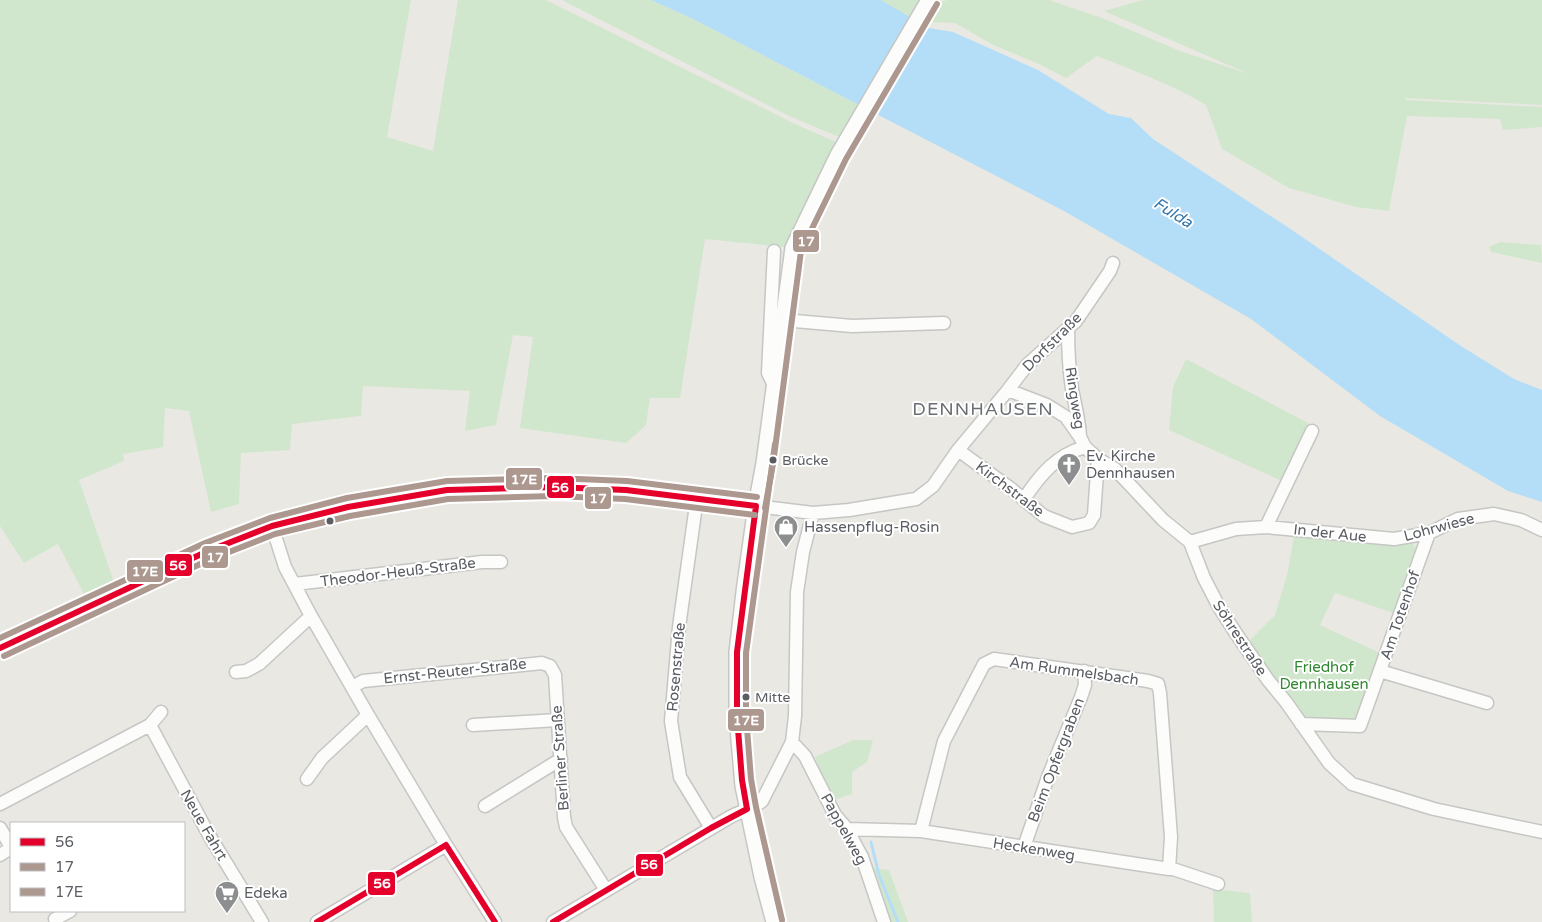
<svg xmlns="http://www.w3.org/2000/svg" width="1542" height="922" viewBox="0 0 1542 922" font-family="'Varela Round',sans-serif">
  <rect width="100%" height="100%" fill="#eae8e3"/>
  <path fill="#d1e7cd" d="M 0,0 L 411,0 L 387,137 L 433,151 L 458,0 L 546,0 L 795,124 L 836,142 L 838,155 L 793,248 L 705,239 L 680,398 L 650,398 L 646,425 L 626,443 L 520,428 L 533,337 L 513,335 L 496,425 L 465,431 L 470,391 L 363,386 L 361,416 L 292,424 L 290,450 L 241,453 L 239,504 L 211,512 L 189,411 L 165,408 L 163,447 L 123,454 L 124,461 L 79,480 L 115,585 L 86,598 L 58,544 L 24,563 L 0,526 Z
    M 562,0 L 651,0 L 693,19 L 859,105 L 839,137 L 789,116 Z
    M 881,0 L 919,0 L 911,18 Z
    M 947,0 L 1049,0 L 1102,18 L 1180,51 L 1249,74 L 1104,11 L 1143,0 L 1542,0 L 1542,105 L 1405,98 L 1406,100 L 1542,107 L 1542,127 L 1503,130 L 1500,119 L 1407,116 L 1389,211 L 1356,207 L 1289,188 L 1222,149 L 1206,105 C 1171,84 1134,71 1097,56 L 1066,78 L 1039,64 L 993,45 L 955,23 L 929,22 L 937,3 Z
    M 1500,242 L 1541,245 L 1542,263 L 1491,252 L 1489,247 Z
    M 1186,359 L 1312,425 L 1284,482 L 1169,430 L 1173,387 Z
    M 1294,536 L 1412,543 L 1418,551 L 1396,614 L 1335,593 L 1320,625 L 1380,653 L 1355,723 L 1302,722 L 1246,644 L 1275,615 L 1287,575 Z
    M 853,740 L 873,740 L 867,762 L 852,772 L 852,794 L 831,801 L 815,757 Z
    M 871,868 L 889,870 L 908,922 L 890,922 Z
    M 1213,889 L 1250,893 L 1252,922 L 1214,922 Z"/>
  <path fill="#b4def7" d="M 651,0 L 881,0 L 929,28 L 953,32 L 1038,70 L 1109,114 L 1131,118 L 1153,139 L 1292,230 L 1461,346 L 1514,379 L 1542,390 L 1542,502 L 1508,491 L 1380,416 L 1251,319 L 1064,211 L 693,19 Z"/>
  <g fill="none" stroke-linecap="round" stroke-linejoin="round">
    <path stroke="#b4def7" stroke-width="3" d="M 871,842 L 879,875 L 898,922"/>
    <defs>
      <path id="minor" d="M 783,320 L 852,326 L 944,323
        M 1068,329 C 1068,349 1069,369 1072,389 C 1075,405 1079,419 1080,436
        M 774,385 L 768,373 L 774,251
        M 1008,390 L 1047,405 L 1066,417 L 1080,437 L 1085,447 L 1098,459 L 1115,469 L 1163,520 L 1190,542 L 1204,578 L 1219,607 L 1235,632 L 1268,680 L 1286,702 L 1329,763 L 1352,784 L 1434,809 L 1542,832
        M 958,450 L 1010,488 L 1044,516 L 1072,527 L 1089,523 L 1094,515 L 1098,459
        M 697,498 L 679,627 L 671,721 L 680,777 L 711,828
        M 1024,499 C 1040,475 1056,455 1085,447
        M 756,506 L 813,513 L 849,510 L 916,499 L 933,486 L 958,450 L 1008,390 L 1027,365 L 1076,321 L 1110,271 L 1113,263
        M 272,526 L 285,567 L 311,616 L 368,715 L 446,845 L 495,922
        M 1266,527 L 1394,539 L 1429,533 L 1458,519 L 1494,514 L 1521,520 L 1542,530
        M 1190,542 L 1236,529 L 1266,527 L 1312,431
        M 295,584 L 482,562 L 501,562
        M 1380,671 L 1487,703
        M 236,672 L 246,671 L 259,664 L 311,616
        M 352,687 L 363,681 L 542,663 L 550,666 L 555,675 L 564,817 L 566,827 L 606,890
        M 1301,724 L 1360,726 L 1429,533
        M 150,725 L 161,712
        M 473,725 L 558,720
        M 792,742 L 805,756 L 835,815 L 847,829 L 862,857 L 884,922
        M 307,779 L 322,758 L 368,715
        M 0,804 L 150,725 L 209,835 L 262,922
        M 485,806 L 561,759
        M 0,828 L 11,847
        M 847,829 L 921,831 L 1169,869 L 1170,868 L 1218,884
        M 921,831 L 944,741 L 984,664 L 994,659 L 1148,681 L 1158,684 L 1160,693 L 1171,837 L 1169,869
        M 1024,847 L 1048,777 L 1081,697 L 1085,685 L 1084,671
        M 0,855 L 11,848
        M 55,919 L 70,911
        M 317,922 L 446,845
        M 553,922 L 730,817 C 741,811 753,809 762,801 L 792,742 L 795,716 L 797,592 L 803,552 L 813,513"/>
      <path id="tertiary" d="M 0,648 L 208,551 L 272,526 L 348,507 L 447,490 L 553,487 L 626,490 L 756,506
        M 774,922 L 762,877 L 743,786 L 737,716 L 737,652 L 745,584 L 756,506 L 764,463 L 793,248 L 838,155 L 929,0"/>
    </defs>
    <use href="#minor" stroke="#c6c6c5" stroke-width="15"/>
    <use href="#tertiary" stroke="#c6c6c5" stroke-width="18"/>
    <use href="#minor" stroke="#fcfcfb" stroke-width="12"/>
    <use href="#tertiary" stroke="#fcfcfb" stroke-width="15"/>
    <defs>
      <path id="bus-1" d="M 0,648 L 208,551 L 272,526 L 348,507 L 447,490 L 553,487 L 626,490 L 756,506
        M 747,809 L 742,780 L 737,716 L 737,652 L 756,506
        M 446,845 L 495,922
        M 317,922 L 446,845
        M 553,922 L 711,828 L 747,809"/>
      <path id="bus-2" d="M 765,508 L 773,464 L 801,251 L 846,159 L 937,4
        M 4,656 L 211,559 L 275,534 L 350,516 L 448,499 L 553,496 L 625,499 L 755,515"/>
      <path id="bus-3" d="M 775,444 L 746,653 L 746,716 L 751,779 L 756,807 L 782,920
        M 0,638 L 205,543 L 270,518 L 347,498 L 447,481 L 553,478 L 627,481 L 757,497"/>
    </defs>
    <use href="#bus-1" stroke="#fff" stroke-width="10"/>
    <use href="#bus-2" stroke="#fff" stroke-width="10"/>
    <use href="#bus-3" stroke="#fff" stroke-width="10"/>
    <use href="#bus-1" stroke="#e4002b" stroke-width="6"/>
    <use href="#bus-2" stroke="#ad9890" stroke-width="6"/>
    <use href="#bus-3" stroke="#ad9890" stroke-width="6"/>
  </g>
  <defs>
    <symbol id="church-pin" viewBox="-11 -11 22 30"><path d="M0 17L-7.5 6A9.5 9.5 0 1 1 7.5 6Z" fill="#8c8e8f" stroke="#fff"/><path d="M-1.2-6h2.4v3.5h3.3v2.4h-3.3V6h-2.4V-.1h-3.3v-2.4h3.3Z" fill="#fff"/></symbol>
    <symbol id="shop-pin" viewBox="-11 -11 22 30"><path d="M0 17L-7.5 6A9.5 9.5 0 1 1 7.5 6Z" fill="#8c8e8f" stroke="#fff"/><path d="M-5-2.5h2.3a2.7 3.5 0 0 1 5.4 0H5L5.5 6h-11ZM-1.5-2.5h3a1.5 2.3 0 0 0-3 0Z" fill="#fff"/></symbol>
    <symbol id="supermarket-pin" viewBox="-11 -11 22 30"><path d="M0 17L-7.5 6A9.5 9.5 0 1 1 7.5 6Z" fill="#8c8e8f" stroke="#fff"/><path d="M-6-5.5h2.5l.6 2H6L4.5 2H-2.5L-4.4-4H-6ZM-1.5 3.2a1.3 1.3 0 1 0 .1 0ZM3 3.2a1.3 1.3 0 1 0 .1 0Z" fill="#fff"/></symbol>
  </defs>
  <g fill-rule="evenodd">
    <use href="#church-pin" x="1055" y="451" width="28" height="38"/>
    <use href="#shop-pin" x="772" y="513" width="28" height="38"/>
    <use href="#supermarket-pin" x="213" y="879" width="28" height="38"/>
  </g>
  <g fill="#595d62" stroke="#fff" stroke-width="2">
    <circle cx="773" cy="460" r="4.5"/>
    <circle cx="330" cy="521" r="4.5"/>
    <circle cx="746" cy="697" r="4.5"/>
  </g>
  <g text-anchor="middle" dominant-baseline="central" stroke-width="4" stroke-linejoin="round" paint-order="stroke">
    <g font-size="14" fill="#595d62" stroke="#fff" text-anchor="start">
      <text x="782" y="460">Brücke</text>
      <text x="755" y="697">Mitte</text>
    </g>
    <g font-size="15" fill="#595d62" stroke="#fff">
      <text transform="translate(1052 342) rotate(-45)">Dorfstraße</text>
      <text transform="translate(1075 398) rotate(81)">Ringweg</text>
      <text transform="translate(1010 489) rotate(37)">Kirchstraße</text>
      <text transform="translate(1439 527) rotate(-15)">Lohrwiese</text>
      <text transform="translate(1330 533) rotate(6)">In der Aue</text>
      <text transform="translate(398 572) rotate(-7)">Theodor-Heuß-Straße</text>
      <text transform="translate(1400 615) rotate(-71)">Am Totenhof</text>
      <text transform="translate(1240 638) rotate(57)">Söhrestraße</text>
      <text transform="translate(676 667) rotate(-85)">Rosenstraße</text>
      <text transform="translate(455 671) rotate(-6)">Ernst-Reuter-Straße</text>
      <text transform="translate(1074 671) rotate(8)">Am Rummelsbach</text>
      <text transform="translate(560 758) rotate(-94)">Berliner Straße</text>
      <text transform="translate(1056 760) rotate(-69)">Beim Opfergraben</text>
      <text transform="translate(204 825) rotate(60)">Neue Fahrt</text>
      <text transform="translate(844 829) rotate(61)">Pappelweg</text>
      <text transform="translate(1034 849) rotate(9)">Heckenweg</text>
    </g>
    <g font-size="15" fill="#595d62" stroke="#fff" text-anchor="start">
      <text x="1086" y="456">Ev. Kirche<tspan x="1086" dy="17">Dennhausen</tspan></text>
      <text x="804" y="527">Hassenpflug-Rosin</text>
      <text x="244" y="893">Edeka</text>
    </g>
    <g font-size="15" fill="#338732" stroke="#fff">
      <text x="1324" y="667">Friedhof<tspan x="1324" dy="17">Dennhausen</tspan></text>
    </g>
    <g font-size="16" font-style="italic" fill="#3676ab" stroke="#fff">
      <text transform="translate(1173 213) rotate(32)">Fulda</text>
    </g>
    <g font-size="18" letter-spacing="1" fill="#6a6f74" stroke="#fff">
      <text x="983" y="409">DENNHAUSEN</text>
    </g>
  </g>
  <g stroke="#fff" stroke-width="2">
    <rect x="792" y="229" width="28" height="24" rx="5" fill="#ad9890"/>
    <rect x="505" y="467" width="38" height="24" rx="5" fill="#ad9890"/>
    <rect x="546" y="475" width="29" height="24" rx="5" fill="#e4002b"/>
    <rect x="584" y="486" width="28" height="24" rx="5" fill="#ad9890"/>
    <rect x="201" y="545" width="28" height="24" rx="5" fill="#ad9890"/>
    <rect x="164" y="553" width="29" height="24" rx="5" fill="#e4002b"/>
    <rect x="126" y="559" width="38" height="24" rx="5" fill="#ad9890"/>
    <rect x="727" y="708" width="38" height="24" rx="5" fill="#ad9890"/>
    <rect x="635" y="853" width="29" height="24" rx="5" fill="#e4002b"/>
    <rect x="367" y="871" width="29" height="25" rx="5" fill="#e4002b"/>
  </g>
  <g font-size="14" text-anchor="middle" font-weight="bold" fill="#fff">
    <text x="806" y="246">17</text>
    <text x="524" y="484">17E</text>
    <text x="560" y="492">56</text>
    <text x="598" y="503">17</text>
    <text x="215" y="562">17</text>
    <text x="178" y="570">56</text>
    <text x="145" y="576">17E</text>
    <text x="746" y="725">17E</text>
    <text x="649" y="869">56</text>
    <text x="382" y="888">56</text>
  </g>
  <rect x="10" y="822" width="175" height="90" fill="#ffffff" stroke="#bdbec0"/>
  <rect x="20" y="838" width="25" height="8" fill="#e4002b" stroke="#bdbec0"/>
  <text x="55" y="847" font-size="15" fill="#595d62">56</text>
  <rect x="20" y="863" width="25" height="8" fill="#ad9890" stroke="#bdbec0"/>
  <text x="55" y="872" font-size="15" fill="#595d62">17</text>
  <rect x="20" y="888" width="25" height="8" fill="#ad9890" stroke="#bdbec0"/>
  <text x="55" y="897" font-size="15" fill="#595d62">17E</text>
</svg>
